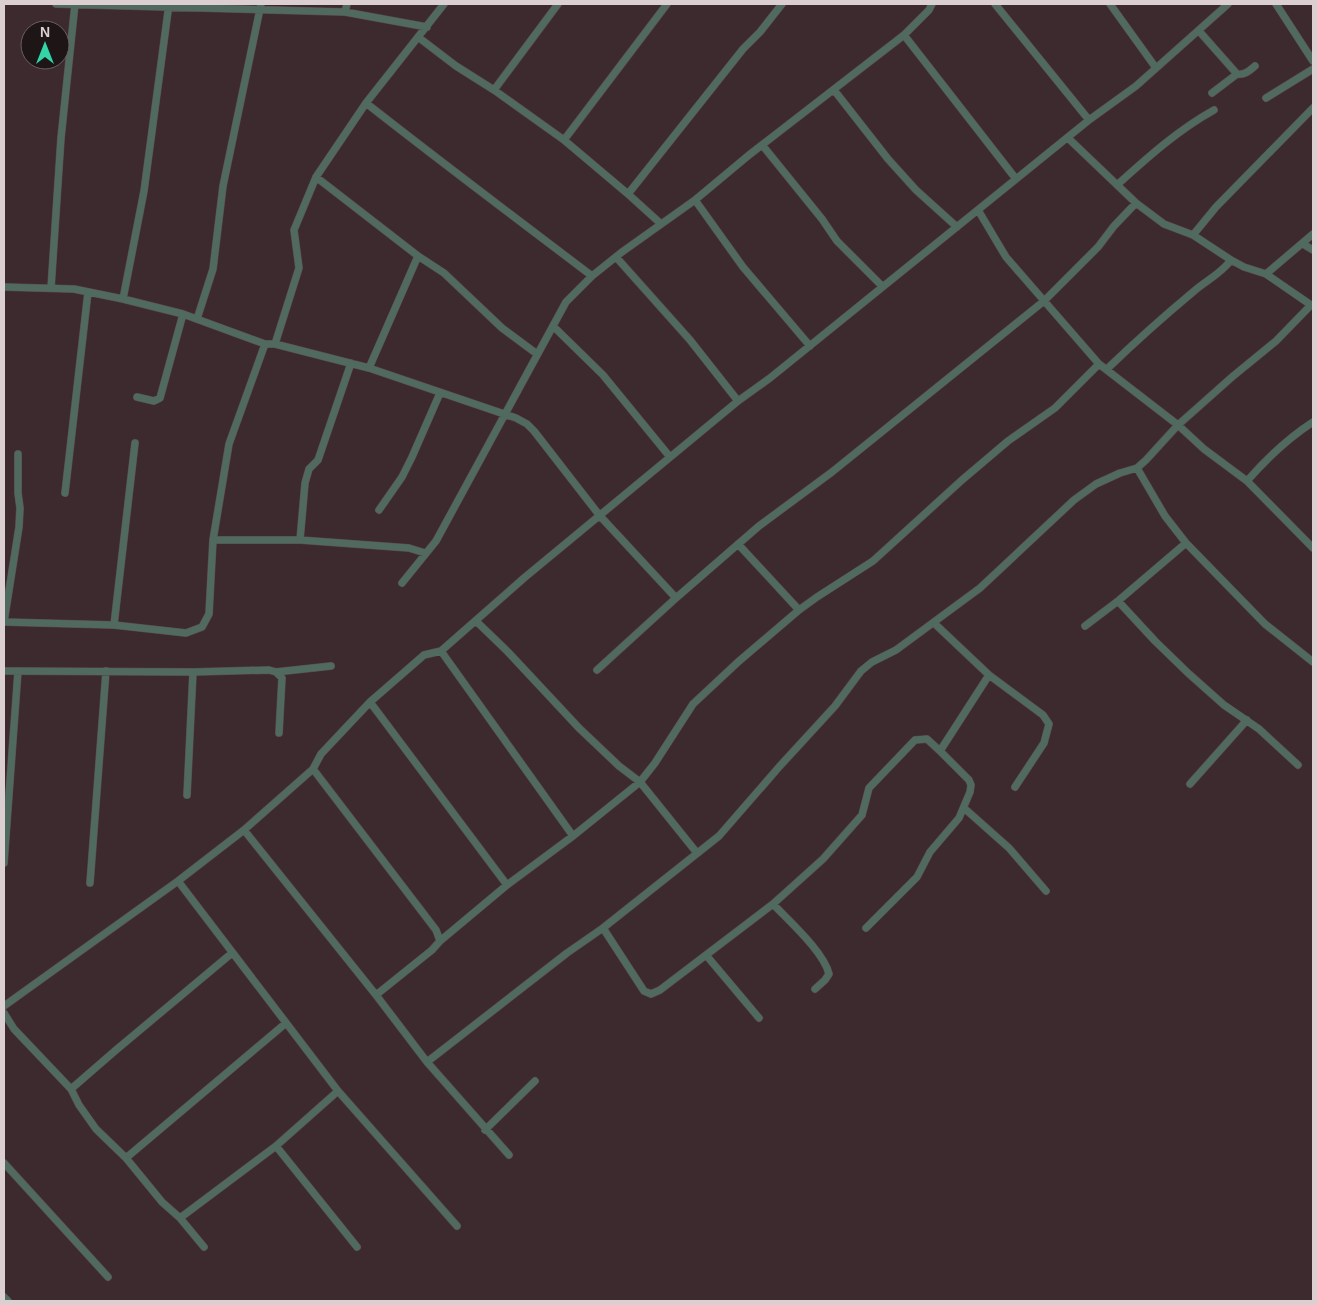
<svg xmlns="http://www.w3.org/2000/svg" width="1317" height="1305" viewBox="0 0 1317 1305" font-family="Helvetica,sans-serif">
  <rect width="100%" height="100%" fill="#3d2a2e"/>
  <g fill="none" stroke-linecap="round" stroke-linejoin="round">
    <defs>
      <path id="minor" d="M 56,4 L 345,12 L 427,27
        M 995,4 L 1089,120
        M 1110,4 L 1156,68
        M 1276,4 L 1313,61
        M 345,12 L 347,4
        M 1199,31 L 1237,74 C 1245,75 1249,71 1255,66
        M 904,35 L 1016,179
        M 418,37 L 456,66 L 494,90 L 564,140 L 628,194 L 660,223
        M 494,90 L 558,4
        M 834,90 L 888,159 L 916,190 L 957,227
        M 1212,93 L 1237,74
        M 1266,98 L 1313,69
        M 366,103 C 441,162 517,219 592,276
        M 1068,138 L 1136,203 L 1164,224 L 1193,235
        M 564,140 L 667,4
        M 763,146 L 822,219 L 837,241 L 882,286
        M 316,177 L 418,256 L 444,273 L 502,328 L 537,354
        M 1117,185 C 1148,157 1178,130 1214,110
        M 628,194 L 743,49 L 760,32 L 782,4
        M 695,200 L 743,267 L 810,346
        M 978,210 L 1006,257 L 1099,364 L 1178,425 L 1204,449 L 1247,481 L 1313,548
        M 1303,244 L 1313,250
        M 616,257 L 690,340 L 738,401
        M 1231,260 L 1193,235 L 1216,207 L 1313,108
        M 1266,274 L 1313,234
        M 4,287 L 74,289 L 123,299 L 183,314 L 265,344 L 275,344 L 369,368 L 516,418 L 527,424 L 534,431 L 600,516 L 676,598
        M 51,288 L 61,138 L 75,4
        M 123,299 L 144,191 L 169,4
        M 197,319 L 213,269 L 223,186 L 261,4
        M 553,326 L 603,375 L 670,457
        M 275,344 L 299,268 L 294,230 L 316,177 L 366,103 L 444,4
        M 369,368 L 418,256
        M 1107,369 C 1135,342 1163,317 1193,292 C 1205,281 1221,274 1231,260 L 1244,267 L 1266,274 L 1311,305
        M 137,397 L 154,401 L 160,398 L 183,314
        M 1137,468 L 1165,516 L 1186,543 L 1265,624 L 1313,662
        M 1247,481 C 1267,458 1287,439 1313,422
        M 65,493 L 88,292
        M 379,510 L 402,477 L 412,457 L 440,393
        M 213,540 L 300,540 L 409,548 L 425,553
        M 300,540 L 305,483 L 309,469 L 318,460 L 351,363
        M 738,544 L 799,610 L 817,597 L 873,561 L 962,480 L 1008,441 L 1055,408 L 1099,364
        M 402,583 L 436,541 L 566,302 L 592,276 L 622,252 L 695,200 L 749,155 L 904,35 L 929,10 L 932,4
        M 1118,601 L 1155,641 L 1188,673 L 1224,705 L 1259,729 L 1298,765
        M 476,621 L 508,652 L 579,728 L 619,766 L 640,782 L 697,853
        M 4,622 L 114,625 L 186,633 L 202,627 L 209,614 L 213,540 L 229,444 L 265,344
        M 4,622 L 19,527 L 20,508 L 18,493 L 18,454
        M 934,623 L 989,675 L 1043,715 L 1049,724 L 1044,743 L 1015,787
        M 114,625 L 135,443
        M 1085,626 L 1118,601 L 1186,543
        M 441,651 L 573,836
        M 597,670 L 676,598 L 759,526 L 832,472 L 1044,301 L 1098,247 L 1114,226 L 1136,203
        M 4,671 L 193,672 L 269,670 L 276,672 L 331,666
        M 276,672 L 282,678 L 279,733
        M 370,702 L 507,885
        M 313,769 L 436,930 L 440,941 L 432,950 L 376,995
        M 1190,784 L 1247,720
        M 187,795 L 193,672
        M 964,808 L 1009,848 L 1046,891
        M 244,830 L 376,995 L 427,1062 L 509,1155
        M 4,863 L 18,671
        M 178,881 L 338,1091 L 457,1226
        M 90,883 L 106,671
        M 773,904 C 789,921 824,952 829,974 L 825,980 L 815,989
        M 603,928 L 644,991 L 651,994 L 660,990 L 773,904 L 823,859 L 862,815 L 869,788 L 915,740 L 927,739 L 940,751 L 989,675
        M 866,928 L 917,877 L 930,852 L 959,818 L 970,792 L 971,785 L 969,780 L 940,751
        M 440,941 L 507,885 L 573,836 L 640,782 L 655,763 L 693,704 L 738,662 L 799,610
        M 706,955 L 759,1018
        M 4,1006 L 178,881 L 244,830 L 313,769 L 321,754 L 370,702 L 424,655 L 441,651 L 524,578 L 738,401 L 770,378 L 1089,120 L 1136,86 L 1228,4
        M 4,1013 L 14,1029 L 71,1089 L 79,1105 L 96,1129 L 126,1158 L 162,1202 L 180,1218 L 204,1247
        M 427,1062 L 567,953 L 603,928 L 719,836 L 779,767 L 835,706 L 861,671 L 872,662 L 896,650 L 980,588 L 1074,500 L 1096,484 L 1120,473 L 1137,468 L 1146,460 L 1178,425 L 1232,377 L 1276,341 L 1311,305 L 1313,306
        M 71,1089 L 116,1050 L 232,953
        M 485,1130 L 535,1081
        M 276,1146 L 357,1247
        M 126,1158 L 286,1023
        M 4,1163 L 108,1277
        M 180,1218 L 276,1146 L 338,1091
        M 4,1297 L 8,1301"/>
    </defs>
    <use href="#minor" stroke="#5a484c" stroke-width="8"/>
    <use href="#minor" stroke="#506a60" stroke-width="7"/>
  </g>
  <rect width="1317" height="1305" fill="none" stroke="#dccfd2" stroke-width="10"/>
  <g transform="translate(45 45)"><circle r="24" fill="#1e1517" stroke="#6a5f62"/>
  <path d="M0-4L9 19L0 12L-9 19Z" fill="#32d4a8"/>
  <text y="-8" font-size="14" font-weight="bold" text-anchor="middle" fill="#dccfd2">N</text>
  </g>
</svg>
